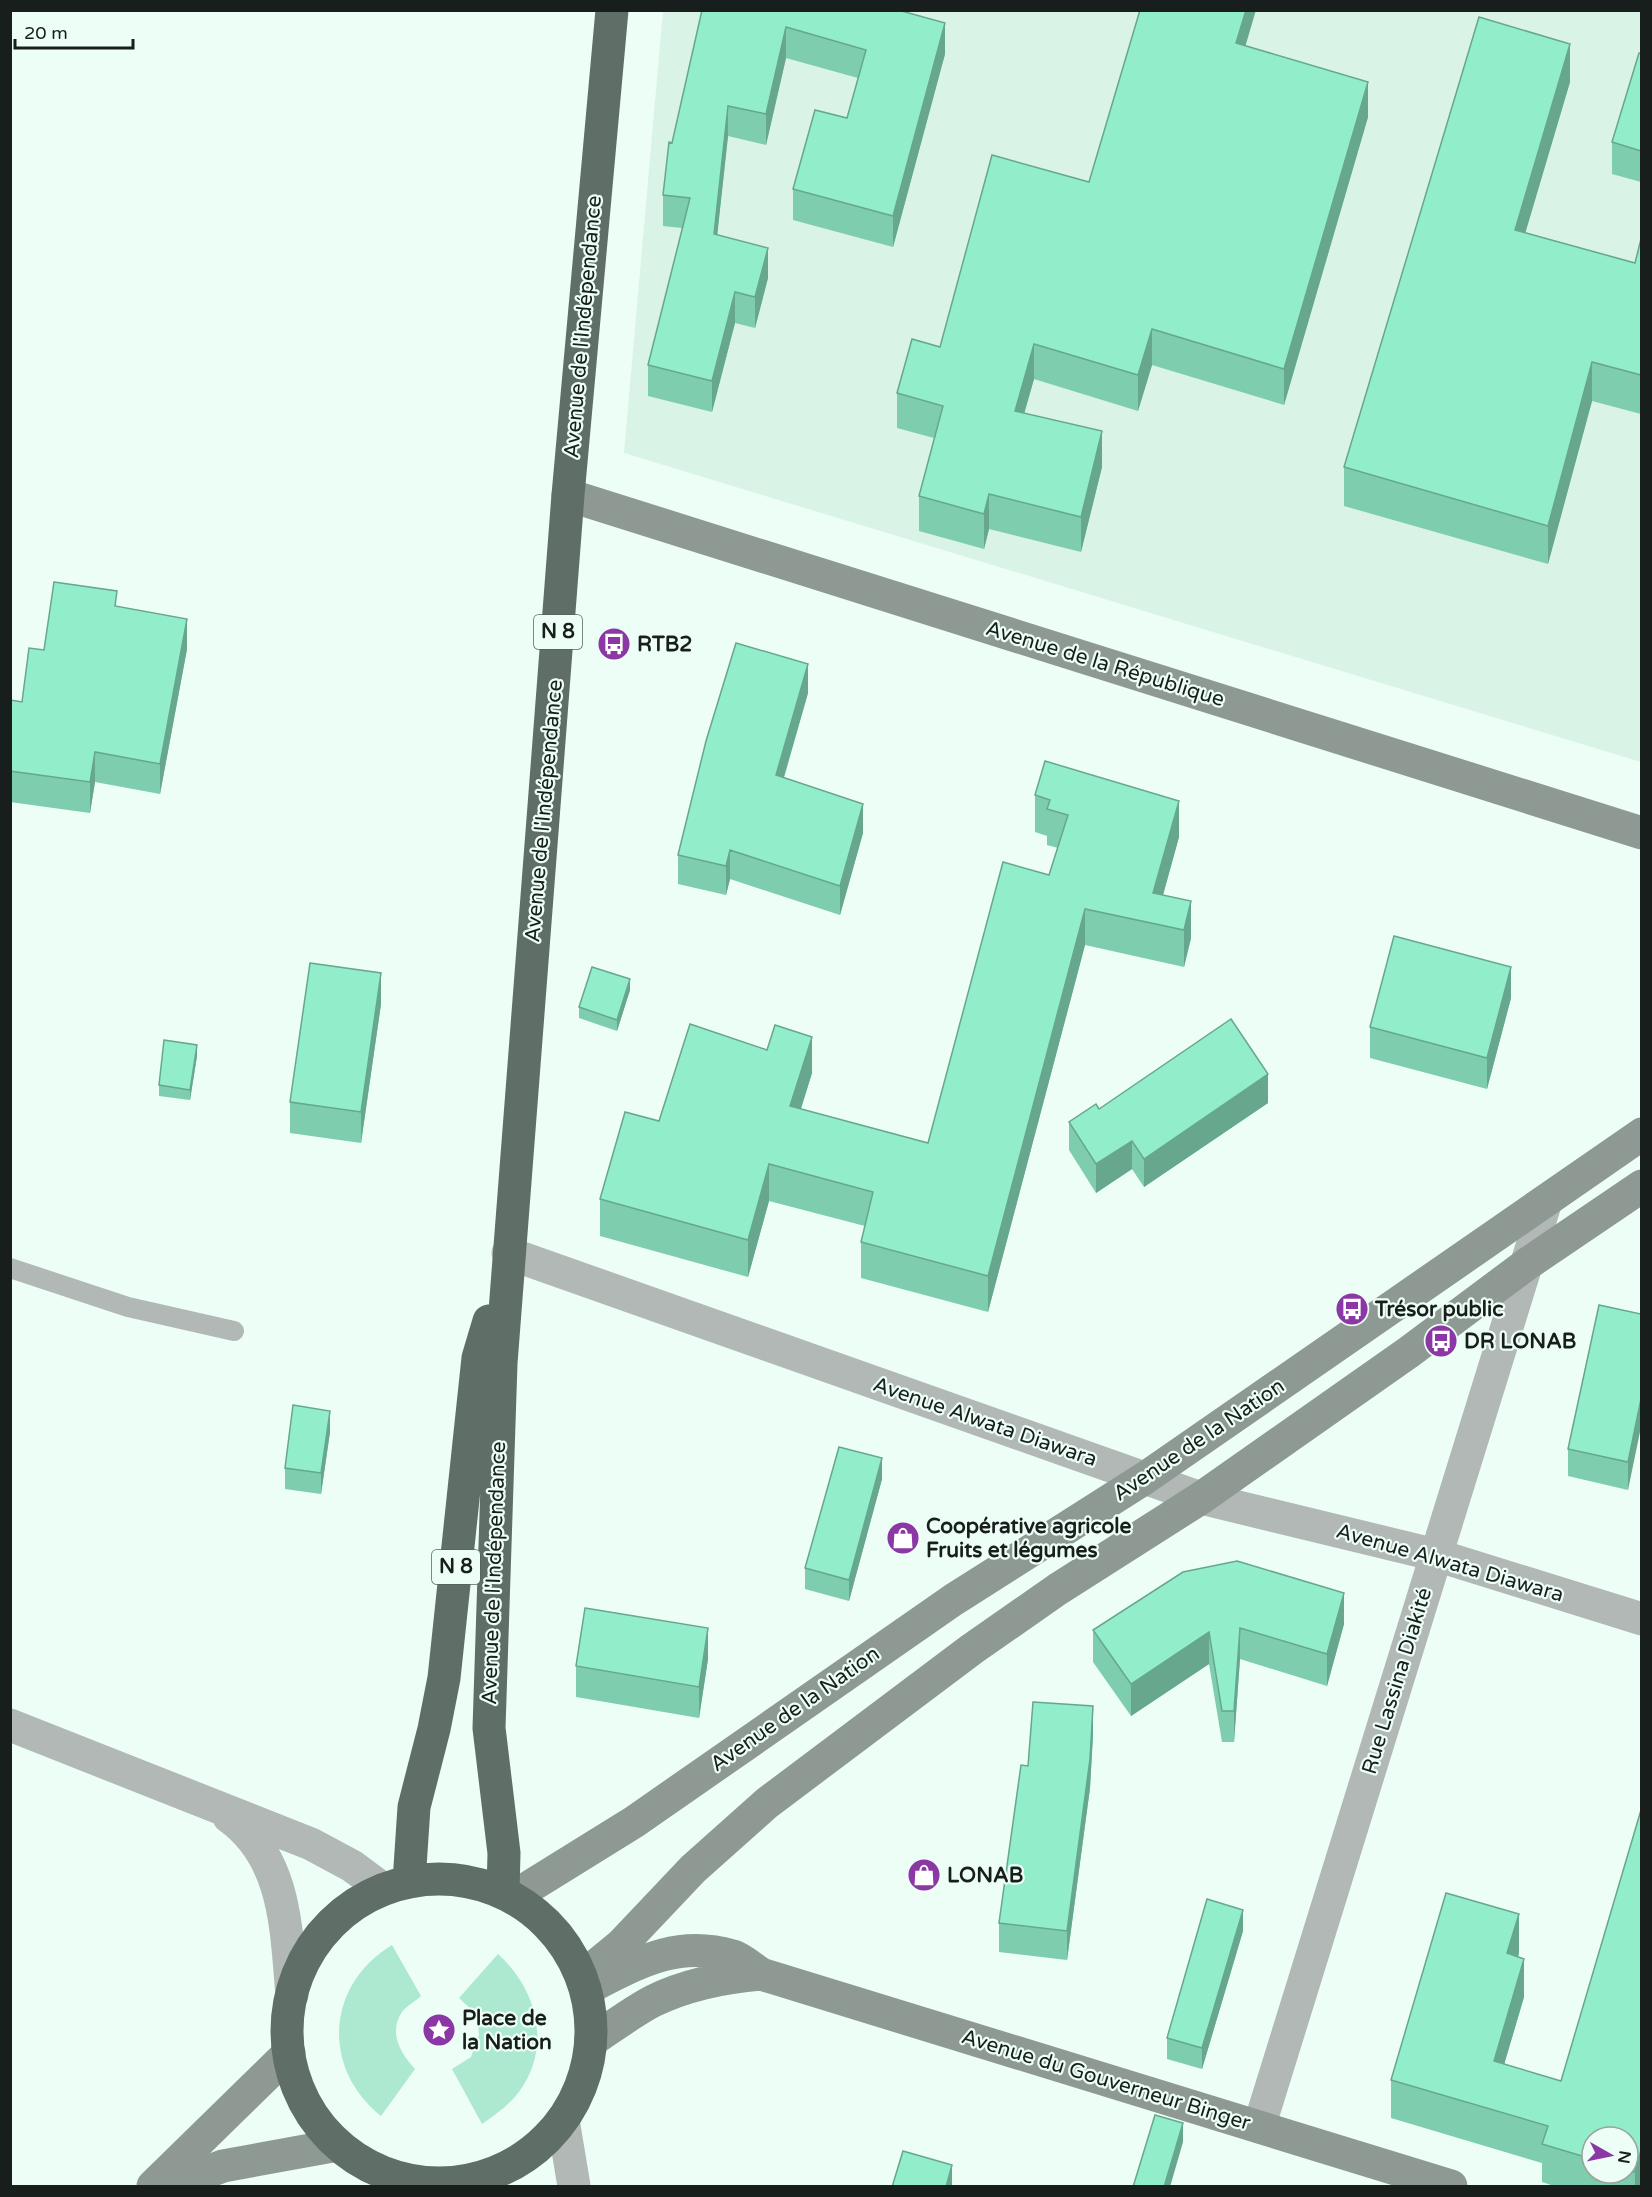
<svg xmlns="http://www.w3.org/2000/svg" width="1652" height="2197" viewBox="0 0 1652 2197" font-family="'Varela Round',sans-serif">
  <rect width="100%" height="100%" fill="#ecfef6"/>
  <path fill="#d9f3e7" d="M 663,11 L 1641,11 L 1641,762 L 624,453 Z"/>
  <path fill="#ade8d0" d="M 392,1945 L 421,1996 C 416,2001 406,2006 402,2012 C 388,2033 401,2054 415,2069 L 381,2116 C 321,2068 326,1985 392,1945 Z
    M 498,1954 C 532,1984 550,2035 527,2079 C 517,2099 500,2112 482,2124 L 452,2069 L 471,2057 L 479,2035 L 477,2015 L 459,1998 Z"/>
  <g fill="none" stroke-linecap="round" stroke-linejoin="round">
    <path stroke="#b1b8b5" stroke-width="20" d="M 10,1268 L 128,1307 L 234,1331"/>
    <path stroke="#b1b8b5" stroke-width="33" d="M 508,1253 L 1201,1498 L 1436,1555 L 1642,1619
      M 10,1725 L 311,1844 L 352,1866 L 383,1889
      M 229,1817 C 287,1859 286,1930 292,1995
      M 563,2120 L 574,2186
      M 1259,2127 L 1546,1201
      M 472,2181 L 477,2186"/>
    <path stroke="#8e9994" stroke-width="33" d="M 568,495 L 1642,833
      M 513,1897 L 634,1822 L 953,1600 L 1145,1478 L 1642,1134
      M 582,1977 L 621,1945 L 693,1869 L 767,1803 L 972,1649 L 1058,1589 L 1201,1498 L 1409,1352 L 1527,1264 L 1642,1186
      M 594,1985 C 641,1961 679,1940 733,1956 C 742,1959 752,1968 761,1974 L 1451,2186
      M 591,2041 C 611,2028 632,2012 653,2001 C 686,1985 724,1977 761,1974
      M 153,2186 L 289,2053
      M 170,2186 L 223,2166 L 338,2145"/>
    <path stroke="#5f6f68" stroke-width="33" d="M287 2031a152 152 0 1 1 304 0a152 152 0 1 1-304 0Z
      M 409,1882 L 414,1807 L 434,1729 L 444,1678 L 478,1358 L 489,1321
      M 503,1892 L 504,1853 L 489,1728 L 501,1363 L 568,495 L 612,10"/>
  </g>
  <path fill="#7ecdae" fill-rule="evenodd" d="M 702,10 L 945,54 L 893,247 L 793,220 L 793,189 L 847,118 L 858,78 L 786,58 L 766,145 L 728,136 L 717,235 L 768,278 L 755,328 L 735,323 L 712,412 L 648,396 L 648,365 L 682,228 L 663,226 L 663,195 L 672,143 Z
    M 1246,46 L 1368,117 L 1284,405 L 1152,365 L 1138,411 L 1034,379 L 1024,413 L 1102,467 L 1081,552 L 989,529 L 984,549 L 919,531 L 919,496 L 934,438 L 897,428 L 897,393 L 940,347 L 1089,182 Z
    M 1641,53 L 1641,182 L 1612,174 L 1612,142 Z
    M 1570,82 L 1525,232 L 1635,263 L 1641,239 L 1641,414 L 1592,401 L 1548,564 L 1344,506 L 1344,467 Z
    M 117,606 L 187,649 L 160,794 L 95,782 L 90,813 L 10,802 L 10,700 L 22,702 L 44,650 Z
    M 808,693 L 784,778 L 863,833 L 840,915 L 730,879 L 726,895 L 678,884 L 678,855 Z
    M 1035,795 L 1179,837 L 1163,895 L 1191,938 L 1184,967 L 1085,945 L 988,1312 L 861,1278 L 861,1242 L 865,1226 L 769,1201 L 748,1277 L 600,1236 L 600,1199 L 659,1121 L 812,1073 L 801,1109 L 928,1143 L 1049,875 L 1058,848 L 1047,845 L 1047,836 L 1035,832 Z
    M 630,990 L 617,1031 L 579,1018 L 579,1007 Z
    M 1511,998 L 1487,1089 L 1370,1058 L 1370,1027 Z
    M 381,1004 L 361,1143 L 290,1133 L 290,1102 Z
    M 197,1056 L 190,1100 L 159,1096 L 159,1085 Z
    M 1268,1103 L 1144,1187 L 1132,1169 L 1096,1193 L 1069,1150 L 1069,1122 L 1099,1109 Z
    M 1641,1314 L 1628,1490 L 1568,1476 L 1568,1449 Z
    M 330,1432 L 321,1494 L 285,1489 L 285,1468 Z
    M 882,1479 L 849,1601 L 805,1589 L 805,1568 Z
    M 1344,1624 L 1327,1686 L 1240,1659 L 1234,1742 L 1222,1742 L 1209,1664 L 1131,1716 L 1093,1662 L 1093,1630 Z
    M 708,1659 L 699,1718 L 576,1697 L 576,1666 Z
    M 1093,1735 L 1090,1788 L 1067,1960 L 999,1952 L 999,1923 L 1028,1766 Z
    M 1641,1810 L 1641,2187 L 1557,2187 L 1542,2182 L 1542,2163 L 1391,2118 L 1391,2080 L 1519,1953 L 1518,1957 L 1524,1997 L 1504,2064 L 1561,2081 ZM 1592,2137 L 1628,2137 L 1628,2173 L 1592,2173 Z
    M 1243,1931 L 1202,2069 L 1167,2059 L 1167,2038 Z"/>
  <path fill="#66a78d" d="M 1246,10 L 1256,10 L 1236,78 L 1236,43 Z
    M 945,23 L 945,54 L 893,247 L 893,216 Z
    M 786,27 L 786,58 L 766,145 L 766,114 Z
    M 1570,44 L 1570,82 L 1515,268 L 1515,230 Z
    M 1368,82 L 1368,117 L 1284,405 L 1284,369 Z
    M 728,106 L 728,136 L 714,265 L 714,234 Z
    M 768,248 L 768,278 L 755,328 L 755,297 Z
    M 735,292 L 735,323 L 712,412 L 712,381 Z
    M 1152,329 L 1152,365 L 1138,411 L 1138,375 Z
    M 1034,344 L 1034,379 L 1015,446 L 1015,411 Z
    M 1592,362 L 1592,401 L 1548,564 L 1548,526 Z
    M 1102,431 L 1102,467 L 1081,552 L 1081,517 Z
    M 989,494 L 989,529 L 984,549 L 984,514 Z
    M 187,619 L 187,649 L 160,794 L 160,764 Z
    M 808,664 L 808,693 L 776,804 L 776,775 Z
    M 95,752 L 95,782 L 90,813 L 90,782 Z
    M 1179,801 L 1179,837 L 1155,924 L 1153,893 Z
    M 863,804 L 863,833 L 840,915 L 840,886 Z
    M 730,850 L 730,879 L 726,895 L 726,866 Z
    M 1191,901 L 1191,938 L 1184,967 L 1184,930 Z
    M 1085,909 L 1085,945 L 988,1312 L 988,1276 Z
    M 1511,967 L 1511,998 L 1487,1089 L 1487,1058 Z
    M 381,973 L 381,1004 L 361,1143 L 361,1112 Z
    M 630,979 L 630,990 L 617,1031 L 617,1020 Z
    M 812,1037 L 812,1073 L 790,1143 L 790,1106 Z
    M 197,1045 L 197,1056 L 190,1100 L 190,1090 Z
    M 1268,1074 L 1268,1103 L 1144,1187 L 1144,1159 Z
    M 1132,1141 L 1132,1169 L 1096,1193 L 1096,1164 Z
    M 769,1164 L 769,1201 L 748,1277 L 748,1240 Z
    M 1641,1399 L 1641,1427 L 1628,1490 L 1628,1462 Z
    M 330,1411 L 330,1432 L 321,1494 L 321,1473 Z
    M 882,1458 L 882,1479 L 849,1601 L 849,1580 Z
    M 1344,1593 L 1344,1624 L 1327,1686 L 1327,1654 Z
    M 708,1628 L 708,1659 L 699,1718 L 699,1687 Z
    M 1240,1628 L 1240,1659 L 1234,1742 L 1234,1711 Z
    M 1209,1632 L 1209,1664 L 1131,1716 L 1131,1684 Z
    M 1093,1706 L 1093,1735 L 1090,1788 L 1067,1960 L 1067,1931 Z
    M 1243,1910 L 1243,1931 L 1202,2069 L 1202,2048 Z
    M 1519,1914 L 1519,1953 L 1507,1991 L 1507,1953 Z
    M 1524,1959 L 1524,1997 L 1494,2099 L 1494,2061 Z
    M 1183,2123 L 1183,2142 L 1170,2187 L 1164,2187 Z
    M 1641,2150 L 1641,2187 L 1635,2187 L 1635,2172 Z
    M 952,2165 L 952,2186 L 946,2187 Z"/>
  <path fill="#92eeca" stroke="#66a78d" stroke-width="1.5" d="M 702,10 L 898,10 L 945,23 L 893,216 L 793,189 L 815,110 L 847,118 L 866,50 L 786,27 L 766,114 L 728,106 L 714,234 L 768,248 L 755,297 L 735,292 L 712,381 L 648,365 L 690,198 L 663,195 L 669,142 L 672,143 Z
    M 1140,10 L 1246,10 L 1236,43 L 1368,82 L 1284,369 L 1152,329 L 1138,375 L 1034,344 L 1015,411 L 1102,431 L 1081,517 L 989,494 L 984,514 L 919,496 L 943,406 L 897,393 L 912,339 L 940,347 L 992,155 L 1089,182 Z
    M 1479,17 L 1570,44 L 1515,230 L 1635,263 L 1641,239 L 1641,375 L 1592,362 L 1548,526 L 1344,467 Z
    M 1639,53 L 1641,53 L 1641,151 L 1612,142 Z
    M 54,582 L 117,591 L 115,606 L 187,619 L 160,764 L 95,752 L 90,782 L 10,771 L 10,700 L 22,702 L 29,648 L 44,650 Z
    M 736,643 L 808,664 L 776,775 L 863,804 L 840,886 L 730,850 L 726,866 L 678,855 L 706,741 Z
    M 1045,761 L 1179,801 L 1153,893 L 1191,901 L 1184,930 L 1085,909 L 988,1276 L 861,1242 L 873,1192 L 769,1164 L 748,1240 L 600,1199 L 625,1112 L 659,1121 L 690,1024 L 767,1050 L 775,1025 L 812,1037 L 790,1106 L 928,1143 L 1003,862 L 1049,875 L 1068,815 L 1047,809 L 1050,800 L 1035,795 Z
    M 1394,936 L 1511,967 L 1487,1058 L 1370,1027 Z
    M 310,963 L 381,973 L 361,1112 L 290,1102 Z
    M 592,967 L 630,979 L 617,1020 L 579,1007 Z
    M 1231,1019 L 1268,1074 L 1144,1159 L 1132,1141 L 1096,1164 L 1069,1122 L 1096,1104 L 1099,1109 Z
    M 164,1040 L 197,1045 L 190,1090 L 159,1085 Z
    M 1599,1305 L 1641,1314 L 1641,1399 L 1628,1462 L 1568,1449 Z
    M 293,1405 L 330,1411 L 321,1473 L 285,1468 Z
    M 839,1447 L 882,1458 L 849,1580 L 805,1568 Z
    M 1237,1561 L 1344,1593 L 1327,1654 L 1240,1628 L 1234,1711 L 1222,1711 L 1209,1632 L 1131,1684 L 1093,1630 L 1183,1572 Z
    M 585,1608 L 708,1628 L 699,1687 L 576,1666 Z
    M 1033,1702 L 1093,1706 L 1090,1759 L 1067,1931 L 999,1923 L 1021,1765 L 1028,1766 Z
    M 1641,1810 L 1641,2150 L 1635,2172 L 1628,2170 L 1628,2137 L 1592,2137 L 1592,2159 L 1542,2144 L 1548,2126 L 1391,2080 L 1446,1893 L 1519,1914 L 1507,1953 L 1524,1959 L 1494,2061 L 1561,2081 Z
    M 1207,1899 L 1243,1910 L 1202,2048 L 1167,2038 Z
    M 1155,2115 L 1183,2123 L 1164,2187 L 1133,2187 Z
    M 903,2151 L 952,2165 L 946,2187 L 892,2187 Z"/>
  <defs>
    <symbol id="bus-disc" viewBox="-11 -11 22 22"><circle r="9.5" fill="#8b37a5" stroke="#ecfef6"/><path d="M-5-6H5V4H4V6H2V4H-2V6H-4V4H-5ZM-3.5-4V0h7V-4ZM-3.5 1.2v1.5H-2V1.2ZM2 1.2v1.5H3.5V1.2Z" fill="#fff"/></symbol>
    <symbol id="shop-disc" viewBox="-11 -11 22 22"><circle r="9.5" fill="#8b37a5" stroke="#ecfef6"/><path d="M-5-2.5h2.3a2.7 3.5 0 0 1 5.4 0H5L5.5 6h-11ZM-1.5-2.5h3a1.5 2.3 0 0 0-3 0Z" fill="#fff"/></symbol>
    <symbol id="sight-disc" viewBox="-11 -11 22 22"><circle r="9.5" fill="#8b37a5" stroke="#ecfef6"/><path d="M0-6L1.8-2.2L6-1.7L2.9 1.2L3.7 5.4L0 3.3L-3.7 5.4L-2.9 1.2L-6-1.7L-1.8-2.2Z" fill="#fff"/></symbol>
  </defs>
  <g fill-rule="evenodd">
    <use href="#bus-disc" x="595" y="625" width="38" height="38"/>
    <use href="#bus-disc" x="1333" y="1290" width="38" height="38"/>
    <use href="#bus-disc" x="1422" y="1322" width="38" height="38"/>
    <use href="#shop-disc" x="884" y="1519" width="38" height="38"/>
    <use href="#shop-disc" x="905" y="1856" width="38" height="38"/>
    <use href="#sight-disc" x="420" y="2011" width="38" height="38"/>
  </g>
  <g text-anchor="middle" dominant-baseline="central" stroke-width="4.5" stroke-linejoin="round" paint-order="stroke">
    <g fill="#ecfef6" stroke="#58615d" stroke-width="1.5">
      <rect x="534" y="615" width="48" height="34" rx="4.5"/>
      <rect x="432" y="1550" width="48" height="34" rx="4.5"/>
    </g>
    <g font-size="20" font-weight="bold" fill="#181e1c">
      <text x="558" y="632">N 8</text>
      <text x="456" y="1567">N 8</text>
    </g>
    <g font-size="21" fill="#181e1c" stroke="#ecfef6">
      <text transform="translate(583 327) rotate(-85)">Avenue de l'Indépendance</text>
      <text transform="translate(1105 664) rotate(17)">Avenue de la République</text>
      <text transform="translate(544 811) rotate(-85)">Avenue de l'Indépendance</text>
      <text transform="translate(985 1422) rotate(19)">Avenue Alwata Diawara</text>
      <text transform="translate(1199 1440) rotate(-34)">Avenue de la Nation</text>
      <text transform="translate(1450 1563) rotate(16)">Avenue Alwata Diawara</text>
      <text transform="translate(494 1573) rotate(-88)">Avenue de l'Indépendance</text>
      <text transform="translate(1397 1681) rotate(-73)">Rue Lassina Diakité</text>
      <text transform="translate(795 1709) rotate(-35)">Avenue de la Nation</text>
      <text transform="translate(1106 2080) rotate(17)">Avenue du Gouverneur Binger</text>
    </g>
    <g font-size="21" font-weight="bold" fill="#181e1c" stroke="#ecfef6" text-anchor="start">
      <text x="637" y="644">RTB2</text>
      <text x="1375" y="1309">Trésor public</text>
      <text x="1464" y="1341">DR LONAB</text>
      <text x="926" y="1526">Coopérative agricole<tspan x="926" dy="24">Fruits et légumes</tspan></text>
      <text x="947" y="1875">LONAB</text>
      <text x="462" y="2018">Place de<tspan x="462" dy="24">la Nation</tspan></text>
    </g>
  </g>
  <rect width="1652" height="2197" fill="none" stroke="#181e1c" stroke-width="24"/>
  <g transform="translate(1610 2155) rotate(99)"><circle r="28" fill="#ecfef6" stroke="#97a49f" stroke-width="1.5"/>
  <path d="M0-4.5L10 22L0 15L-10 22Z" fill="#8b37a5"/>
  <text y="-9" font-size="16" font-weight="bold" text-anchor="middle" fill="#181e1c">N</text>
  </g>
  <path d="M15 39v9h118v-9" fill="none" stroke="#181e1c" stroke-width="3"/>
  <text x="24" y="39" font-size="18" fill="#181e1c" stroke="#ecfef6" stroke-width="4.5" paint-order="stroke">20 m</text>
</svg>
